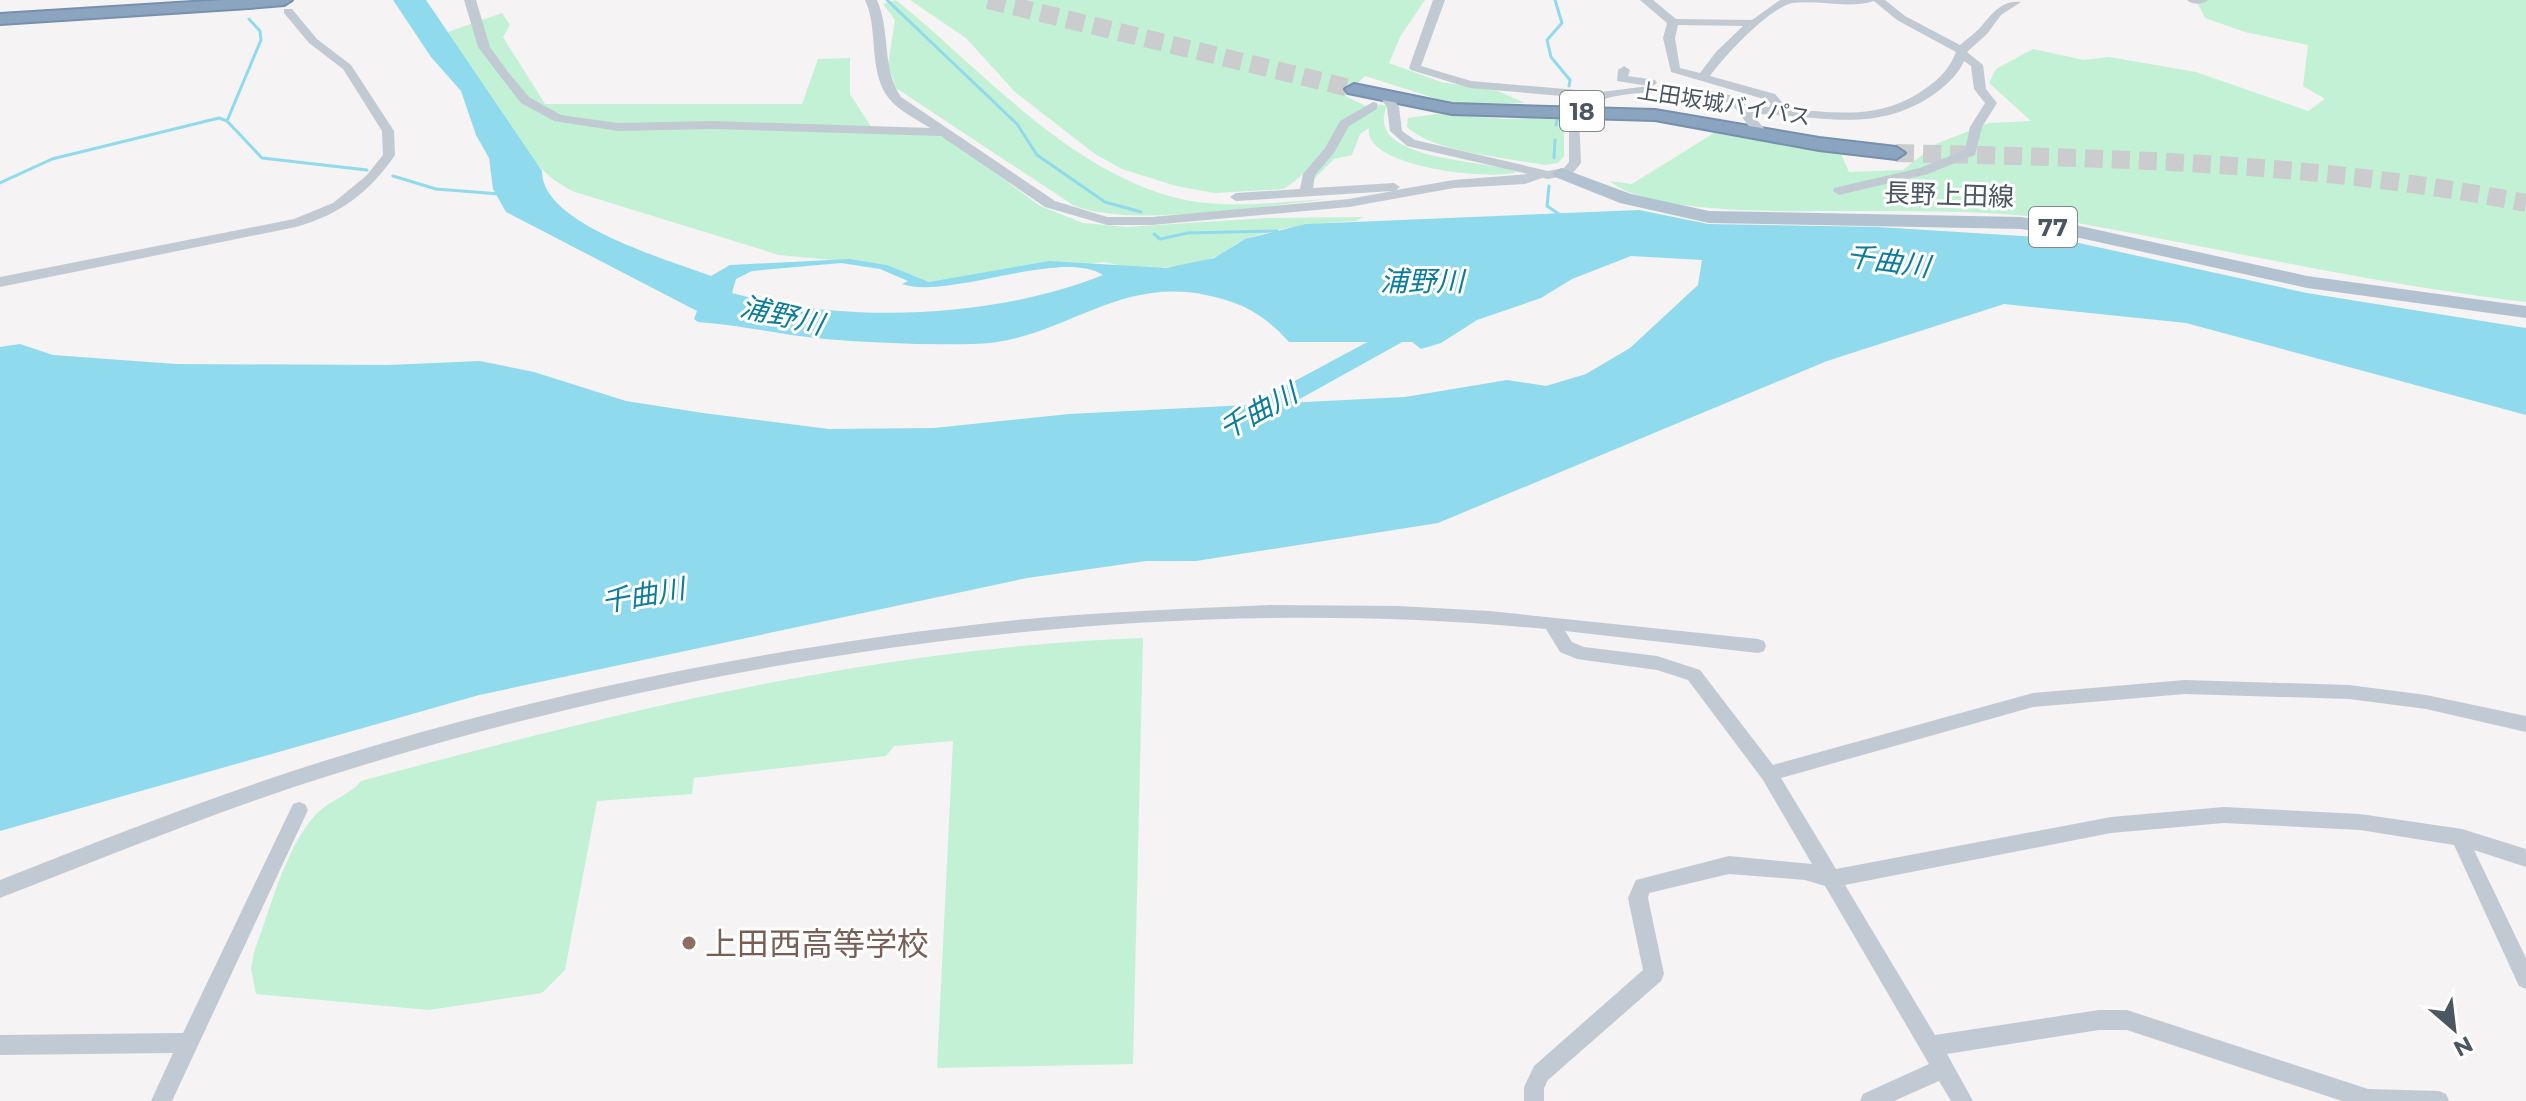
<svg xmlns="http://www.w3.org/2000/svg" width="2526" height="1101" viewBox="0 0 2526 1101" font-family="Montserrat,'Noto Sans JP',sans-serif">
  <rect width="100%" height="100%" fill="#f5f3f3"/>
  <path fill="#c3f1d5" d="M 896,0 C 985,72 1078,183 1197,202 C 1241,208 1287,201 1331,199 C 1266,205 1129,229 1073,205 L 896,88 L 888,65 L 895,20 L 883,4 Z
    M 910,0 L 1425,0 L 1400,37 L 1389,63 L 1441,82 L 1498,91 L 1525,103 L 1450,103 L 1365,76 L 1345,96 L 1366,106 L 1300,177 L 1284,189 L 1214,193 L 1176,186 L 1122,169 L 1095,154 L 1015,92 L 966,38 Z
    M 2196,0 L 2526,0 L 2526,302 C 2373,284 2223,249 2072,222 C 1998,209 1917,212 1842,211 C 1789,211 1648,215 1610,181 L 1632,184 L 1714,133 L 1841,154 L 1849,172 L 1903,170 L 1936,144 L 1989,123 L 2031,121 L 1989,83 L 1996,69 L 2033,49 L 2084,60 L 2109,57 L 2196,72 L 2308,111 L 2325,99 L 2303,86 L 2308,45 L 2245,32 L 2205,18 Z
    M 502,13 L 510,25 L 503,37 L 545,104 L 802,104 L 818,59 L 850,58 L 850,94 L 872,128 L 938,135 L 950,140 L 1040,206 L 1083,223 L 1127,227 L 1267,218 L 1363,217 L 1356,221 C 1320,223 1281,226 1246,239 C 1235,243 1225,253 1214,257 C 1185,270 1135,271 1105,262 L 929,282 L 886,265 L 779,255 L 575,192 C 519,167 481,83 448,32 Z
    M 1376,104 L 1387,106 C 1362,162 1487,159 1517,172 C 1491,181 1362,167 1369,128 L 1360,134 L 1352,155 L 1334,159 L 1313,180 L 1312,174 L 1347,125 Z
    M 1437,114 L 1507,119 L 1564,117 L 1564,156 L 1558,163 L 1545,165 C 1509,158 1432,152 1407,127 L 1408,118 Z
    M 1143,638 L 1133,1064 L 937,1068 L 953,741 L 894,746 L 886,756 L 694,778 L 692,794 L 597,801 L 565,970 L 542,993 L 429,1010 L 256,994 L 251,969 L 254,952 C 271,908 284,850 316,814 C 330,800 349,796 361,781 C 620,711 874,648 1143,638 Z"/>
  <path fill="#90daee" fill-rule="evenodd" d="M 393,0 L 426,0 L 542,171 C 541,225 670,260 711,276 L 730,265 L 849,259 L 887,265 L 929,282 L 1049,261 L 1166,268 L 1214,258 L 1245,239 L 1306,224 L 1639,210 L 1708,224 L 1878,227 L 2056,238 L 2307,293 L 2526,328 L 2526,415 L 2186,323 L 2004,304 L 1827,361 L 1438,523 L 1196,561 L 1146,561 L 1027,578 L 479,695 L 0,831 L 0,347 L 20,344 L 53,355 L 176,364 L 388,365 L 480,361 L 534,372 L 626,401 L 703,413 L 829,429 L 934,428 L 1069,414 L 1405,397 L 1507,380 L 1546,386 L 1586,374 L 1630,348 L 1698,285 L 1702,260 L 1631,256 L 1572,279 L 1541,298 L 1477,320 L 1441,343 L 1421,349 L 1412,342 L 1289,342 C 1265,315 1242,302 1206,295 C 1113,276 1061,343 972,344 C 924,345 873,343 825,339 C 783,335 741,325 698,322 L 694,319 L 697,311 L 506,212 L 493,189 L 489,158 L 476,135 L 461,91 L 431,57 ZM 841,263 L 880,269 L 908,281 L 902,284 C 950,300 1060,248 1103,275 C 992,319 846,324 732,293 L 736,279 L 752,271 Z"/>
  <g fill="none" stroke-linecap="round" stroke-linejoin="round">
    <path stroke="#90daee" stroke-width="3" d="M 887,0 L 1017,124 L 1037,155 L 1105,202 L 1141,212
      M 1555,0 L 1562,23 L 1547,40 L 1551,57 L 1570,80 L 1569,86
      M 249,19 L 260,31 L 261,40 L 227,121 L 262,158 L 367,170
      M 1556,125 L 1562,98
      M 1554,158 L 1555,140
      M 393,176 L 436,189 L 500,194
      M 0,183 L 52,159 L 219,118 L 227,121
      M 1549,186 L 1547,206 L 1562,216
      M 1154,234 L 1160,239 L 1188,233 L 1277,231"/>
    <path fill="#90daee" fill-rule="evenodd" d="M 1414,317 L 1422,319 L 1425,325 L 1422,331 L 1251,426 L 1233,426 L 1230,420 L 1233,414 Z"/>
    <path stroke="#caccce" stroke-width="18" stroke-dasharray="18 9" stroke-linecap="butt" d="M 988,0 L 1354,89
      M 1896,153 C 2108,158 2317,162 2526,203"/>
    <defs>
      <path id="highway" d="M 225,0 L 292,0 L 284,5 L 249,8 L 0,24 L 0,14 Z
        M 1354,84 L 1452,104 L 1655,110 L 1819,138 L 1896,147 L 1905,153 L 1896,159 L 1819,150 L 1655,120 L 1452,114 L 1348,93 L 1345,89 Z"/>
    </defs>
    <use href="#highway" stroke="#7690ad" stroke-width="4"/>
    <path fill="#c1cad2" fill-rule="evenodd" d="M 464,0 L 476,0 L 490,47 L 508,72 L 529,97 L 561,115 L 618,123 L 712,121 L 930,128 C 918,120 903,113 893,103 C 866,76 880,32 865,0 L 877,0 C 891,32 881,67 901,97 L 1055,201 L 1107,217 L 1152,217 L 1349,199 L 1393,191 L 1236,201 L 1230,197 L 1236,193 L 1300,189 L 1303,174 L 1325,148 L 1340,121 L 1373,102 L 1377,103 L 1377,109 L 1349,126 L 1334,153 L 1315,175 L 1313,188 L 1394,183 L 1400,187 L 1396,190 L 1454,180 L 1528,174 L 1407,146 L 1390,131 L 1387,107 L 1380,97 L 1386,93 L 1390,94 L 1399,107 L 1402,131 L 1415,140 L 1548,171 L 1564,168 L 1569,162 L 1569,118 L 1571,115 L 1579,115 L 1581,163 L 1572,174 L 1548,179 L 1542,178 L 1525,184 L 1454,188 L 1349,207 L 1152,225 L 1107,225 L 1045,207 L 941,136 L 712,129 L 618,131 L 554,121 L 521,103 L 500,76 L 478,47 Z
      M 1433,0 L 1445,0 L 1421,66 L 1471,81 L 1601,92 L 1649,86 L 1617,81 L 1618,70 L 1624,66 L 1630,70 L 1628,76 L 1655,80 L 1657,83 L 1653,86 L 1719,92 L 1736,97 L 1747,106 L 1769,107 L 1771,104 L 1767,100 L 1671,72 L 1663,38 L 1667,23 L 1640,0 L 1653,0 L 1676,19 L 1752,20 L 1780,0 L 1885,0 L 1905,16 L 1960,45 C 1967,39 1974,34 1980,28 C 1991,15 2001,0 2021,2 L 2001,15 L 1987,34 L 1967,52 L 1983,65 L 1986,89 L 1997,103 L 1982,127 L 1975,155 L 1928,174 L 1839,195 L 1833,191 L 1834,188 L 1920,168 L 1965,150 L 1970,127 L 1985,103 L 1974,89 L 1971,66 L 1964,61 C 1957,77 1944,87 1930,97 C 1870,135 1817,114 1752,114 L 1767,132 L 1761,136 C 1745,129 1742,109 1726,102 C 1698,89 1639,90 1608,98 C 1598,100 1590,107 1580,111 L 1574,107 L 1585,98 L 1470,88 L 1411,70 L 1409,68 ZM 1874,1 L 1897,20 L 1956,52 C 1948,72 1937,81 1919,93 C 1875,121 1830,112 1781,108 L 1783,103 L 1775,94 L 1710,76 C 1723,57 1771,6 1793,3 C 1819,0 1849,9 1874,1 ZM 1678,25 L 1743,26 L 1716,52 L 1700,73 L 1680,68 L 1675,38 Z
      M 2187,0 L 2208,0 C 2203,5 2192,5 2187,0 Z
      M 284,9 L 292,9 L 317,39 L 351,65 L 394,131 L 395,155 C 370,192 339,215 296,227 L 0,287 L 0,277 L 294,219 L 333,203 L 366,176 L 383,155 L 382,131 L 343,69 L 309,43 L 284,13 Z
      M 1269,605 L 1399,606 L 1489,611 L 1758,639 L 1764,641 L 1766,646 L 1764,651 L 1758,653 L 1565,631 L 1572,642 L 1584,647 L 1657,656 L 1700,670 L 1773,765 L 2033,693 L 2185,680 L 2349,685 L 2426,695 L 2526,716 L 2526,732 L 2426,709 L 2349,699 L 2185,694 L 2033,707 L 1781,778 L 1836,869 L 2111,817 L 2224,807 L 2360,814 L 2462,829 L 2526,849 L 2526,867 L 2474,850 L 2526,958 L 2526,989 L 2519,986 L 2454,845 L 2360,830 L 2224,823 L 2111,833 L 1845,885 L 1935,1035 L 2099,1010 L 2127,1010 L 2368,1089 L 2439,1091 L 2446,1094 L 2449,1101 L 2342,1101 L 2127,1030 L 2099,1030 L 1947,1054 L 1973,1101 L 1951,1101 L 1939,1081 L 1894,1101 L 1860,1101 L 1863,1094 L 1929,1064 L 1825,886 L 1805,880 L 1729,874 L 1649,893 L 1648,898 L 1664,974 L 1661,981 L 1548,1080 L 1544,1088 L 1544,1101 L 1524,1101 L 1524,1087 L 1534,1066 L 1643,970 L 1628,898 L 1636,880 L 1729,856 L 1812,864 L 1763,780 L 1688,680 L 1657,670 L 1577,659 L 1560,652 L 1546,629 C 1145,590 711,655 328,776 C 217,811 109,856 0,898 L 0,880 C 108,837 216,795 327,760 C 548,691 777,646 1007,621 C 1094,612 1182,609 1269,605 Z
      M 299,802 L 305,804 L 308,810 L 172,1101 L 151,1101 L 173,1053 L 0,1055 L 0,1035 L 183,1033 L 293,804 Z"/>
    <path fill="#b3c2d1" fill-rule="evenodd" d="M 1561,168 L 1631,194 L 1709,211 L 2021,217 L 2080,226 L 2307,276 L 2526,306 L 2526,318 L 2307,288 L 2080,238 L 2021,229 L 1709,223 L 1620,203 L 1555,177 L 1552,173 Z"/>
    <use href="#highway" fill="#8ba5c1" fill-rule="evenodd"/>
  </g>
  <circle fill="#8d6e63" stroke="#fff" stroke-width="3" cx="689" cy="943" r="8"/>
  <g text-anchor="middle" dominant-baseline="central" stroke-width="6" stroke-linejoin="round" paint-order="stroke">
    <g font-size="22" fill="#4a5661" stroke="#fff">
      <text transform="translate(1724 104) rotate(9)">上田坂城バイパス</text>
    </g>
    <g fill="#fff" stroke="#808990" stroke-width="2">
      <rect x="1560" y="91" width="44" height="40" rx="6"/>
      <rect x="2029" y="207" width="48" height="40" rx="6"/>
    </g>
    <g font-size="24" font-weight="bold" fill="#4a5661">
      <text x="1582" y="111">18</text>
      <text x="2053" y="227">77</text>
    </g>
    <g font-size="26" fill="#4a5661" stroke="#fff">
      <text transform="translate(1949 195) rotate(2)">長野上田線</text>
    </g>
    <g font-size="28" font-style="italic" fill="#0c7c9b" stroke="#fff">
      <text transform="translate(1888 261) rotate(8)">千曲川</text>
      <text x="1422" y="281">浦野川</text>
      <text transform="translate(782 315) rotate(13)">浦野川</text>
      <text transform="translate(1258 411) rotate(-29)">千曲川</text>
      <text transform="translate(643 595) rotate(-10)">千曲川</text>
    </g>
    <g font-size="32" fill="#785e54" stroke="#fff" text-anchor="start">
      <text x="705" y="943">上田西高等学校</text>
    </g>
  </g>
  <g transform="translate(2454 1029) rotate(152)" stroke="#ffffff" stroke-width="6" paint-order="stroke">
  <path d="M0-6L14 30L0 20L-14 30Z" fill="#4a5661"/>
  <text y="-12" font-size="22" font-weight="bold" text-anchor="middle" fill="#4a5661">N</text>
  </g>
</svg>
